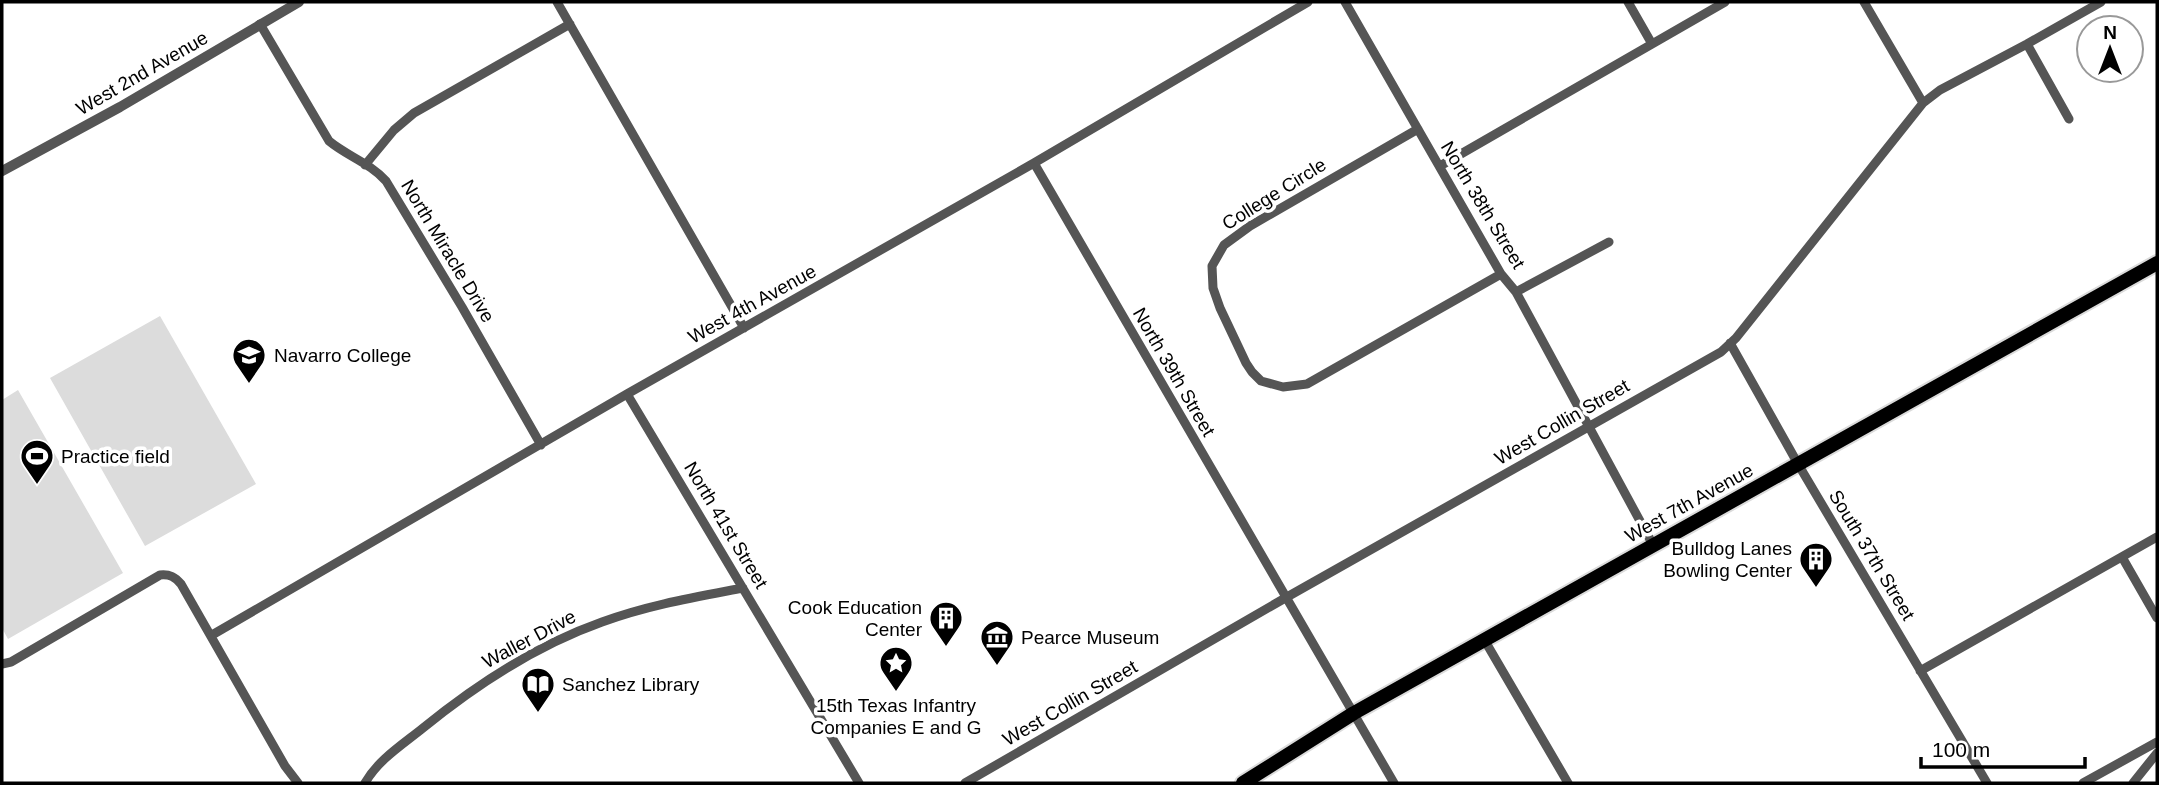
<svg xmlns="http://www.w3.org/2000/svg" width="2159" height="785" viewBox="0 0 2159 785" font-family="Helvetica,sans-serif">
  <rect width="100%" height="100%" fill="#fff"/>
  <path fill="#dcdcdc" d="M 160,316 L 256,484 L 145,546 L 50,378 Z
    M 18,390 L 123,573 L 8,639 L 2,628 L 2,400 Z"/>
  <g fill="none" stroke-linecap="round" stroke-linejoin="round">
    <defs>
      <path id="primary" d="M 1243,783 L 1354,713 L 2157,263"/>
    </defs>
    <use href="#primary" stroke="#dbdbdb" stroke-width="18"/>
    <path stroke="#555" stroke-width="9" d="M 557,2 L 744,328
      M 1345,2 L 1501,274 L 1516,292 L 1653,545
      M 1628,2 L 1652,44
      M 1864,2 L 1923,103
      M 260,24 L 329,141 C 347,156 370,163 386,181 L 462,307 L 541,445
      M 2027,44 L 2069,119
      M 1418,129 L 1250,226 L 1224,245 L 1212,266 L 1213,288 L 1220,308 L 1246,363 L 1252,372 L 1261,381 L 1283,387 L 1307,384 L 1501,274
      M 1034,163 L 1394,783
      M 365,165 L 394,130 L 414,113 L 570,24
      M 1440,166 L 1725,2
      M 1516,292 L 1609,242
      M 1730,343 L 1798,464 L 1987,783
      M 627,394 L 859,783
      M 2122,557 L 2157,618
      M 212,635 L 627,394 L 1034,163 L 1308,2
      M 1485,641 L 1568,783
      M 2,664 L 11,662 L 160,575 C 170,574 175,577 181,584 L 285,766 L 298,783
      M 1920,671 L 2157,537
      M 365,783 C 378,760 402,745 423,728 C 477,684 537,645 602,622 C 648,605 696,597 743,588
      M 965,783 L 1287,597 L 1721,352 L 1736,338 L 1923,103 L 1940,90 L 2027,44 L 2101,2
      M 2083,783 L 2157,742
      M 2133,783 L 2157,753"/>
    <path stroke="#555" stroke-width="10" d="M 2,171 L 120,107 L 299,2"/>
    <use href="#primary" stroke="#000" stroke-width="14"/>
  </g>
  <defs>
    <symbol id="university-pin" viewBox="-11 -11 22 30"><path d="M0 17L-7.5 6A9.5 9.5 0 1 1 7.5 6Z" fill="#000" stroke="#fff"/><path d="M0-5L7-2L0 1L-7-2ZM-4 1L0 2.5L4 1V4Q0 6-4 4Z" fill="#fff"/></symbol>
    <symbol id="stadium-pin" viewBox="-11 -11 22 30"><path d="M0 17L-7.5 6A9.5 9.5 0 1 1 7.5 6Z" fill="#000" stroke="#fff"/><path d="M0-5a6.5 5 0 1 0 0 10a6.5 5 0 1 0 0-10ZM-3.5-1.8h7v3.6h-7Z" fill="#fff"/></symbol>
    <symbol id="building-pin" viewBox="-11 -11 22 30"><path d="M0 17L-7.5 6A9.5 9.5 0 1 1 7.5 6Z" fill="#000" stroke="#fff"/><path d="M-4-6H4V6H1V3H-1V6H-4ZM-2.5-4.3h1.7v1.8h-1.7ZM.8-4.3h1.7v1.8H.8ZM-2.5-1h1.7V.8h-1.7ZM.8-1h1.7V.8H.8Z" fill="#fff"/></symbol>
    <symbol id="museum-pin" viewBox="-11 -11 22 30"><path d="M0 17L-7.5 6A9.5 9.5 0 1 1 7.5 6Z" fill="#000" stroke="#fff"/><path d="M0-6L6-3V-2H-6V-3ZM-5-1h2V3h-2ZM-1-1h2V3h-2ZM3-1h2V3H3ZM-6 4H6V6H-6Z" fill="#fff"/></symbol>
    <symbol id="sight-pin" viewBox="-11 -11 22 30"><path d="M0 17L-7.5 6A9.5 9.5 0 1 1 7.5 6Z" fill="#000" stroke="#fff"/><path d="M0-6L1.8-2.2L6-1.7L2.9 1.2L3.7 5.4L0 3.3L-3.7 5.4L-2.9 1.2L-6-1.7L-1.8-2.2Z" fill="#fff"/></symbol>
    <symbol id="library-pin" viewBox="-11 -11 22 30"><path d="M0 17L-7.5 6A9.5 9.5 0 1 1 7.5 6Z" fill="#000" stroke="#fff"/><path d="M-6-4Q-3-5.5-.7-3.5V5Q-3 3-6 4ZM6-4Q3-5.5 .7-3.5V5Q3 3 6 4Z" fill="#fff"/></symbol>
  </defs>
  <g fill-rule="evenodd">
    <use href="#university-pin" x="230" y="336" width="38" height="52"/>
    <use href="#stadium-pin" x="18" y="437" width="38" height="52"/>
    <use href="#building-pin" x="1797" y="540" width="38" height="52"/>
    <use href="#building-pin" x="927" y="599" width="38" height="52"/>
    <use href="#museum-pin" x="978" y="618" width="38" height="52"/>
    <use href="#sight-pin" x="877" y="644" width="38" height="52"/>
    <use href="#library-pin" x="519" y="665" width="38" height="52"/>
  </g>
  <g text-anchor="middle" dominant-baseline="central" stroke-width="7" stroke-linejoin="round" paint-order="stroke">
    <g font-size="19" fill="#000" stroke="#fff">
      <text transform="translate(142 73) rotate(-30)">West 2nd Avenue</text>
      <text transform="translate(1274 194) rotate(-32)">College Circle</text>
      <text transform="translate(1483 205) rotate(59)">North 38th Street</text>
      <text transform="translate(448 251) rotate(59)">North Miracle Drive</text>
      <text transform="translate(752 304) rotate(-29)">West 4th Avenue</text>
      <text transform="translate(1174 372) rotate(60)">North 39th Street</text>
      <text transform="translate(1562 422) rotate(-30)">West Collin Street</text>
      <text transform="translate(1689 503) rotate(-29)">West 7th Avenue</text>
      <text transform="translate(726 525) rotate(59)">North 41st Street</text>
      <text transform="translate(1872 555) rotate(59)">South 37th Street</text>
      <text transform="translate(529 639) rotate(-28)">Waller Drive</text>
      <text transform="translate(1070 703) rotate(-30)">West Collin Street</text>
    </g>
    <g font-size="19" fill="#000" stroke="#fff" text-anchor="start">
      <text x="274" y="355">Navarro College</text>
      <text x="61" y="456">Practice field</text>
      <text x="1792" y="548" text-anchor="end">Bulldog Lanes<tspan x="1792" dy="22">Bowling Center</tspan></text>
      <text x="922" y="607" text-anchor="end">Cook Education<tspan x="922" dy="22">Center</tspan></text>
      <text x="1021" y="637">Pearce Museum</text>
      <text x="562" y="684">Sanchez Library</text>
      <text x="896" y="705" text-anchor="middle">15th Texas Infantry<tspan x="896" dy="22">Companies E and G</tspan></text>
    </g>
  </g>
  <rect width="2159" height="785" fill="none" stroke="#000000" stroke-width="7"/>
  <g transform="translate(2110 49)"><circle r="33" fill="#ffffff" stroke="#999999" stroke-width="2"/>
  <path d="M0-5L12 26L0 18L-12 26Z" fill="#000000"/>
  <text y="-10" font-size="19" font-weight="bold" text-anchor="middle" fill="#000000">N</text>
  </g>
  <path d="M1921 757v10h164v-10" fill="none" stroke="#000000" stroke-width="3.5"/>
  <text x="1932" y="757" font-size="21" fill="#000000" stroke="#ffffff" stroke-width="5" paint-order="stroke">100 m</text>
</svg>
